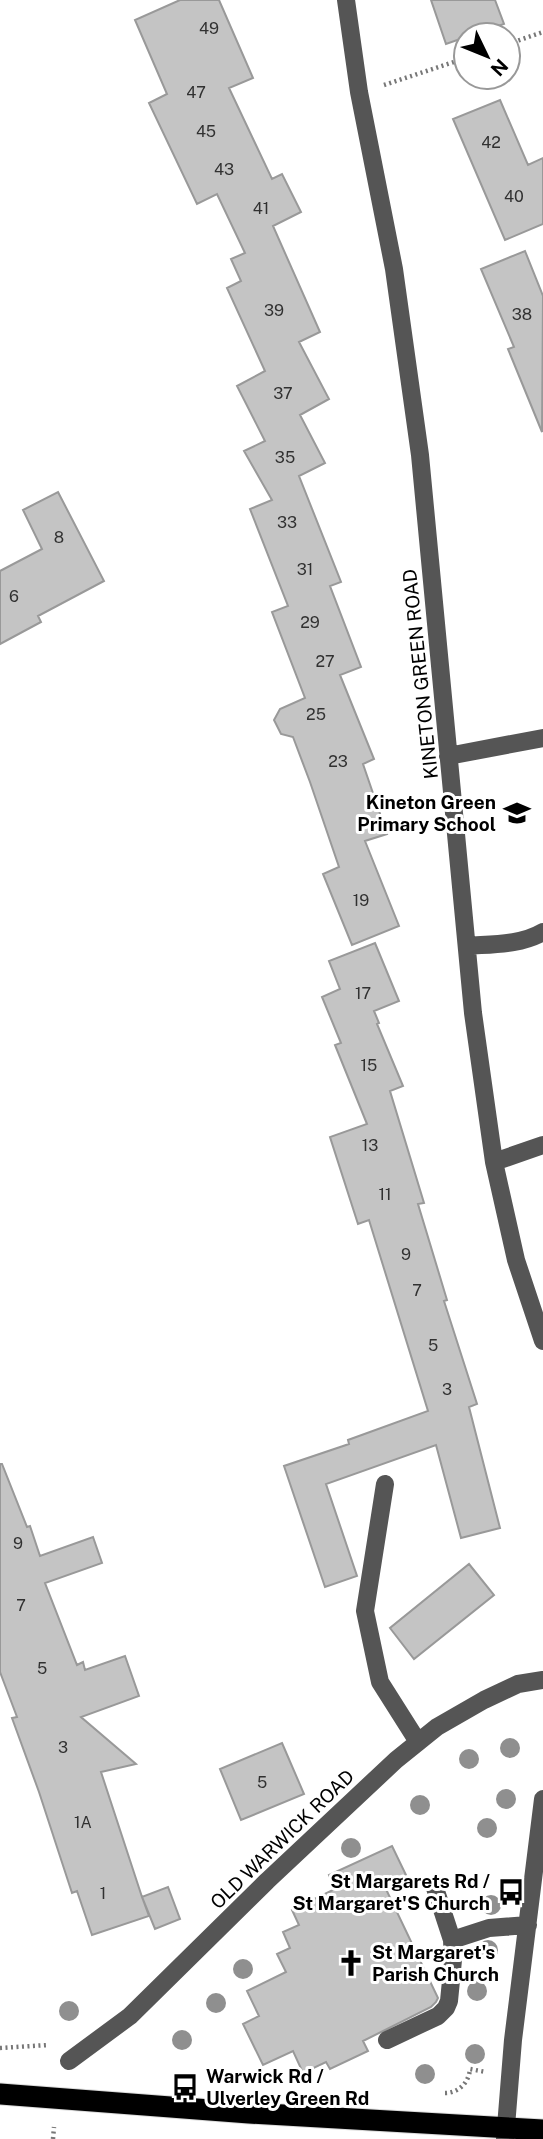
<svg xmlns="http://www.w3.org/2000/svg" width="543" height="2139" viewBox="0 0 543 2139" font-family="'Public Sans',sans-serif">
  <rect width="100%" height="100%" fill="#fff"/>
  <path fill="#c4c4c4" stroke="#999" stroke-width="2" d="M 180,0 L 219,0 L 253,78 L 229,88 L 272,179 L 282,174 L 301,212 L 273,226 L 320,332 L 299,342 L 329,399 L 300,415 L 325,463 L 299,476 L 341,582 L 330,586 L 361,667 L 340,675 L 374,759 L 363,764 L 387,834 L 365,841 L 399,926 L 352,945 L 323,874 L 339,867 L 310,782 L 293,737 L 281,734 L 274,720 L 280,709 L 305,698 L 272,612 L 288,606 L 250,509 L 272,500 L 244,451 L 265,441 L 237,386 L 265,371 L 227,288 L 241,281 L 231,259 L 245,253 L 217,194 L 197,204 L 149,103 L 167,94 L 135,20 Z
    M 431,0 L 495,0 L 504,24 L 472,35 L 466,35 L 466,37 L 446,44 Z
    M 500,100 L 528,165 L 543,158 L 543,224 L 505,240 L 453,119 Z
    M 525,251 L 543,296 L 542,432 L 508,349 L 514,347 L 481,269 Z
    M 58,492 L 104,581 L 38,616 L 41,622 L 0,644 L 0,571 L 42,549 L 23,510 Z
    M 375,943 L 399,1001 L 374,1011 L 379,1023 L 377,1024 L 403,1086 L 390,1091 L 424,1203 L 418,1204 L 447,1300 L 444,1301 L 477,1404 L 469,1407 L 500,1528 L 461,1538 L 436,1445 L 326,1484 L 357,1576 L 325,1587 L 284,1466 L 349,1444 L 348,1440 L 428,1411 L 369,1220 L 358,1224 L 330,1137 L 367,1124 L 335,1045 L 341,1043 L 322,997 L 340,989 L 329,961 Z
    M 0,1464 L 2,1464 L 27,1527 L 30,1526 L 40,1556 L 93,1537 L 102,1563 L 45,1583 L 77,1665 L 83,1662 L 85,1670 L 125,1656 L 139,1696 L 81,1717 L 136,1764 L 101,1772 L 142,1897 L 168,1887 L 180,1919 L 155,1929 L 142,1897 L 149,1916 L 92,1935 L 77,1891 L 72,1893 L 39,1792 L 12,1718 L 17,1717 L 0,1672 Z
    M 469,1564 L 494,1595 L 414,1659 L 390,1628 Z
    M 282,1743 L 304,1794 L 241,1820 L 220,1769 Z
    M 392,1846 L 406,1875 L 384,1885 L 438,1998 L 436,2002 L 431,2007 L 363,2041 L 368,2051 L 330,2069 L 326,2062 L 303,2073 L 293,2051 L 263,2065 L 243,2024 L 259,2016 L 247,1991 L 286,1972 L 277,1954 L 290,1948 L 283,1932 L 299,1925 L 292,1910 L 335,1889 L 329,1875 Z"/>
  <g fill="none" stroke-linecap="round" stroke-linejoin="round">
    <defs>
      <path id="highway" d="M 0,2094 L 249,2113 L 543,2130"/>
    </defs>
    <use href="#highway" stroke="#dbdbdb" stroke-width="23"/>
    <path stroke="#777" stroke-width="4.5" stroke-dasharray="2 3.5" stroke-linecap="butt" d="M 508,44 L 543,32
      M 384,85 L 466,58
      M 0,2048 L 48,2045
      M 445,2093 C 459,2093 469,2082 470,2069 L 486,2072
      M 53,2139 L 54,2127"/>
    <path stroke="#555" stroke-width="18" d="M 346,0 L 359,92 L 394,269 L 420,455 L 473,1013 L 494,1162 L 516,1260 L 543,1341
      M 448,756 L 543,738
      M 467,946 C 492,944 521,945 543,932
      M 494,1162 L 543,1145
      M 385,1484 L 365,1611 L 380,1682 L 418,1742
      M 452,1940 L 489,1928 L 528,1925
      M 387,2040 L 438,2016 L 446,2008 L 449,2001 L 453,1960 L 452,1940 L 434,1885
      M 69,2061 L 130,2016 L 267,1881 L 396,1760 L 437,1727 L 484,1700 L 518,1684 L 543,1680
      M 505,2139 L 513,2040 L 543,1799"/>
    <use href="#highway" stroke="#000" stroke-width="21"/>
  </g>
  <g fill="#8f8f8f">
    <circle cx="510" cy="1748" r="10"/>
    <circle cx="469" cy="1759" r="10"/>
    <circle cx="506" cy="1799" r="10"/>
    <circle cx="420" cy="1805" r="10"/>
    <circle cx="487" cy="1828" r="10"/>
    <circle cx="351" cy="1848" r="10"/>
    <circle cx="491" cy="1905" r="10"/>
    <circle cx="488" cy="1950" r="10"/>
    <circle cx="243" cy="1969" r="10"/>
    <circle cx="477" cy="1991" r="10"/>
    <circle cx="216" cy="2003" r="10"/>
    <circle cx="69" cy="2011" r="10"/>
    <circle cx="182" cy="2040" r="10"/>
    <circle cx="475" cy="2054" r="10"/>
    <circle cx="425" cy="2074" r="10"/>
  </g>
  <defs>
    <symbol id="school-bare" viewBox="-9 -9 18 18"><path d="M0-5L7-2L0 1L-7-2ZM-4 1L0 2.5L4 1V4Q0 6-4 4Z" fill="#000" stroke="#fff" stroke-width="2.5" paint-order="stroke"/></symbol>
    <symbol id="bus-bare" viewBox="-9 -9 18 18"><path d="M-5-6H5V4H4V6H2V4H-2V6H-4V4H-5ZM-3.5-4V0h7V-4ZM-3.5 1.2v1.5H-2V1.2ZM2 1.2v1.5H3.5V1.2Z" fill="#000" stroke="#fff" stroke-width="2.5" paint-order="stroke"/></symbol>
    <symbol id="church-bare" viewBox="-9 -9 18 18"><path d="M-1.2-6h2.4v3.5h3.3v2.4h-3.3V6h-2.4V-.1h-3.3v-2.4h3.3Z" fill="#000" stroke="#fff" stroke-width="2.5" paint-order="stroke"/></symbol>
  </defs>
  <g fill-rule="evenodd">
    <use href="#school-bare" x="498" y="794" width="38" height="38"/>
    <use href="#bus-bare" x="492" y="1873" width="38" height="38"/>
    <use href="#church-bare" x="332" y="1944" width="38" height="38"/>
    <use href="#bus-bare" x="166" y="2068" width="38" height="38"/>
  </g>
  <g text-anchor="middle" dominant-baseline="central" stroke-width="6" stroke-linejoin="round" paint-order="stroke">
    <g font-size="16" fill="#313131">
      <text x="209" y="28">49</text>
      <text x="196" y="92">47</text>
      <text x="206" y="131">45</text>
      <text x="491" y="142">42</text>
      <text x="224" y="169">43</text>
      <text x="514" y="196">40</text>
      <text x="261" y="208">41</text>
      <text x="274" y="310">39</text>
      <text x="522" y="314">38</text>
      <text x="283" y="393">37</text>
      <text x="285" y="457">35</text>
      <text x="287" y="522">33</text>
      <text x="59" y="537">8</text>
      <text x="305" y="569">31</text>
      <text x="14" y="596">6</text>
      <text x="310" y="622">29</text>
      <text x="325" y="661">27</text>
      <text x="316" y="714">25</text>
      <text x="338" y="761">23</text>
      <text x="361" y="900">19</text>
      <text x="363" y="993">17</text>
      <text x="369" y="1065">15</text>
      <text x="370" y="1145">13</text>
      <text x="385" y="1194">11</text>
      <text x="406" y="1254">9</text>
      <text x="417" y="1290">7</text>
      <text x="433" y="1345">5</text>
      <text x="447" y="1389">3</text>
      <text x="18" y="1543">9</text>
      <text x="21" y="1605">7</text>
      <text x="42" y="1668">5</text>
      <text x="63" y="1747">3</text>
      <text x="262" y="1782">5</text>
      <text x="83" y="1822">1A</text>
      <text x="103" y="1893">1</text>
    </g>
    <g font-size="19" fill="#000" stroke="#fff">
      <text transform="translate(420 674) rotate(-96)">KINETON GREEN ROAD</text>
      <text transform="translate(282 1839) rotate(-44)">OLD WARWICK ROAD</text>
    </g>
    <g font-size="19" font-weight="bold" fill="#000" stroke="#fff" text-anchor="end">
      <text x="496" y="802">Kineton Green<tspan x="496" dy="22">Primary School</tspan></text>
      <text x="490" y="1881">St Margarets Rd /<tspan x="490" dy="22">St Margaret'S Church</tspan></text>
      <text x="372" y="1952" text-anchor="start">St Margaret's<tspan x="372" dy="22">Parish Church</tspan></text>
      <text x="206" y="2076" text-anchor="start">Warwick Rd /<tspan x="206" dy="22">Ulverley Green Rd</tspan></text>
    </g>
  </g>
  <g transform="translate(487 56) rotate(133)"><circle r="33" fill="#ffffff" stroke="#999999" stroke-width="2"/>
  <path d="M0-5L12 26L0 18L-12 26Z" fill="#000000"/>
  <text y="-10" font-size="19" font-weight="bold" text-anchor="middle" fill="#000000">N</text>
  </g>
</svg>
